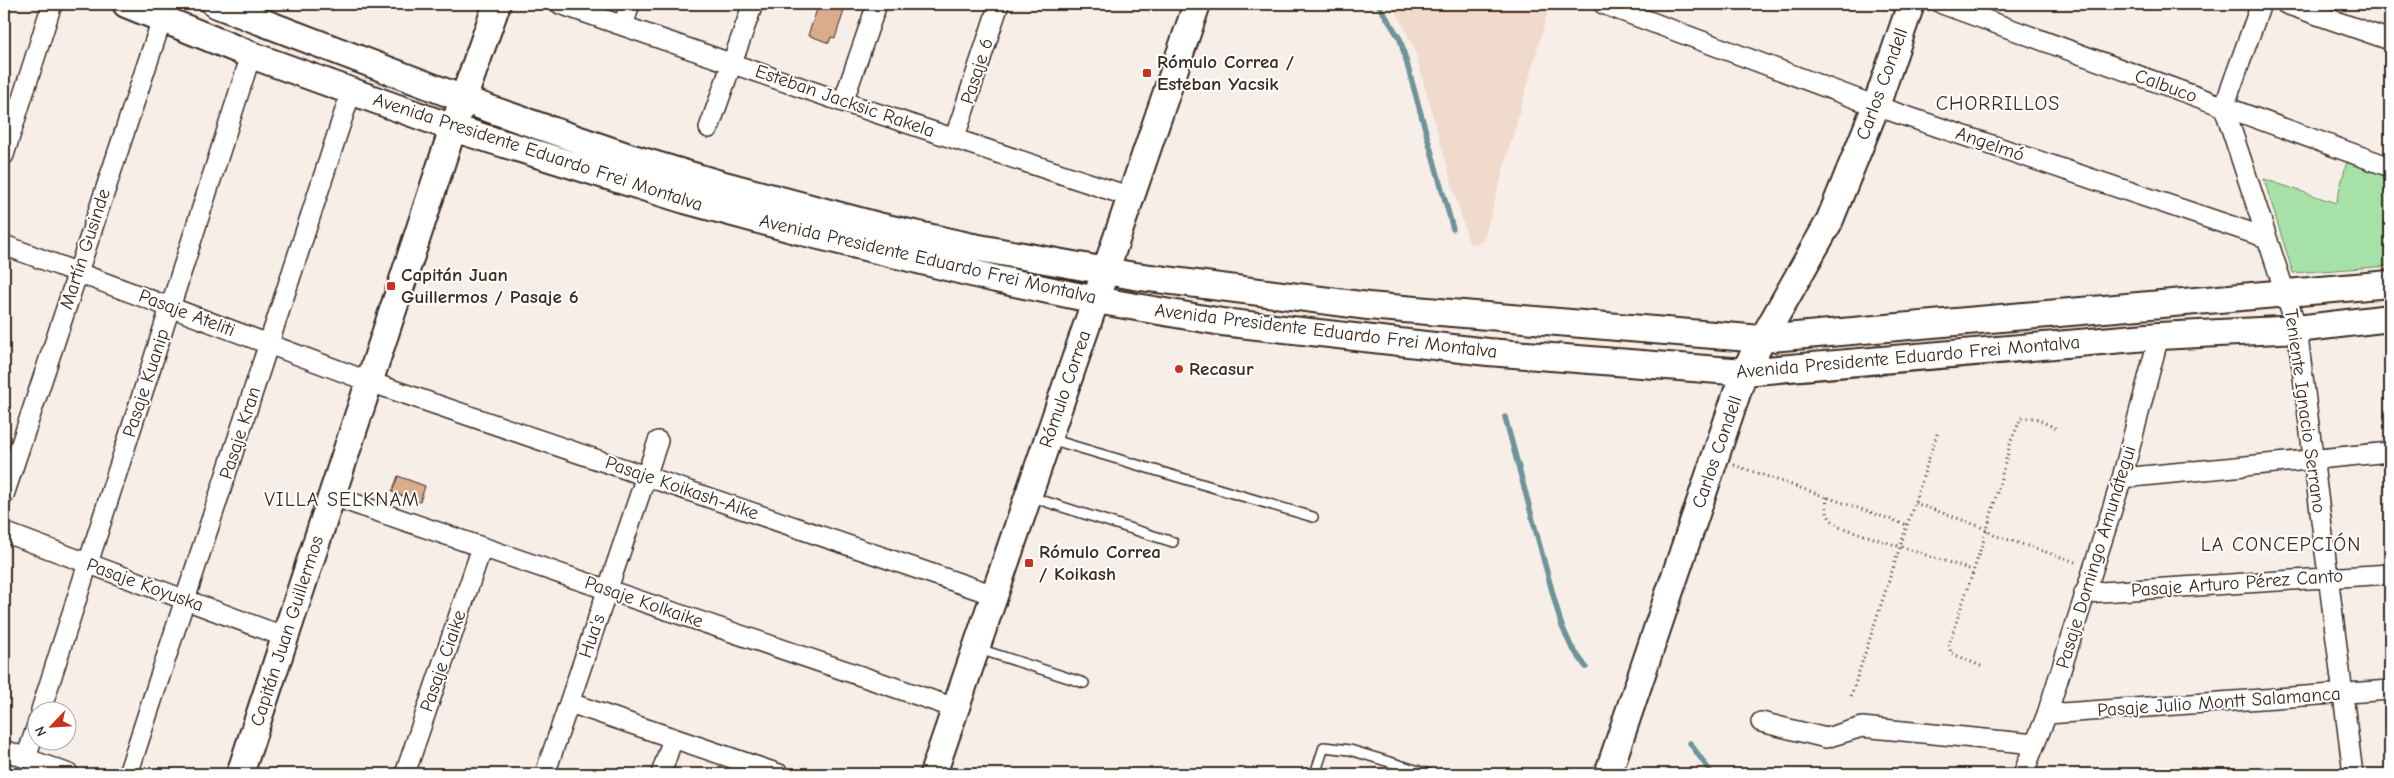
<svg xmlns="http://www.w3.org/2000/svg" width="2394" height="778" viewBox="0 0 2394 778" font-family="'Comic Neue',sans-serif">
  <rect width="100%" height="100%" fill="#f8eee8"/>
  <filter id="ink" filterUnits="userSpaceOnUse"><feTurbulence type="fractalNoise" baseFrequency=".02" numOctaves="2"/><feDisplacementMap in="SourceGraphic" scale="10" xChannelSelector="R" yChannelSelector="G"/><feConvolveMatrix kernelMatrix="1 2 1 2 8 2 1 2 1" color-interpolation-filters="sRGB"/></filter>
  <g filter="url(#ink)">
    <path fill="#efdacc" d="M 1389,4 L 1550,4 L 1483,242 L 1469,244 L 1414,48 L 1398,15 Z"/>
    <path fill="#a6e2a8" stroke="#708663" d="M 2347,161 L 2390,176 L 2390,266 L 2293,273 L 2264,179 L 2336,203 Z
      M 4,758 L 48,774 L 4,774 Z"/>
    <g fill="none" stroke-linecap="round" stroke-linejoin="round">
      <path stroke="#6d949a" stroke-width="5.5" d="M 1378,4 L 1400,39 L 1453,229
        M 1505,417 L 1561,624 L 1571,646 L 1586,667
        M 1690,743 L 1712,774"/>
    </g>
    <path fill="#daac8c" stroke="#3b2a1e" d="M 819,4 L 844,11 L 835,38 L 831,37 L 829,43 L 808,35 Z
      M 398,476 L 425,486 L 420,502 L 392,492 Z"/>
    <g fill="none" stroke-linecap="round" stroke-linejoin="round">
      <defs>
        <path id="lane" d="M 1050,439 L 1313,517
          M 1031,497 L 1173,542
          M 979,649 L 1084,683
          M 1315,774 L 1324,747 L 1350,750 L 1429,774"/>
        <path id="street" d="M 560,4 L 843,102 L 1131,197
          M 1603,4 L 1876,106 L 2267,238
          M 1942,4 L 2390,167
          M 2261,4 L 2224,107 L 2297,329 L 2353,774
          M 2286,4 L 2390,40
          M 623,26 L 630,4
          M 843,102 L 877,4
          M 709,128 L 753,4
          M 955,137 L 999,4
          M 4,155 L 52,4
          M 4,245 L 370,382 L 994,595
          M 2122,478 L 2390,452
          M 4,495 L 167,4
          M 332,496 L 955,708
          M 4,532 L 285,637
          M 2084,593 L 2390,574
          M 570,703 L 779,774
          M 41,710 L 251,55
          M 2047,714 L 2390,690
          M 1761,722 L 1826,738 L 1862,727 L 2035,744
          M 4,750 L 69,774
          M 26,758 L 38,722
          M 128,774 L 351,92
          M 405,774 L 482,547
          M 545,774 L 658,441
          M 661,774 L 673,738
          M 2023,774 L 2047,714 L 2122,478 L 2159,336"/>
        <path id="secondary" d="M 126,4 L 251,55 L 453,128 L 685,200 L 803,232 L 996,279 L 1096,300 L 1222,322 L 1488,352 L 1744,372 L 2159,336 L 2297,329 L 2390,318
          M 215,4 L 487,108 L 629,157 L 713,182 L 882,227 L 968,246 L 1134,276 L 1368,306 L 1761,339 L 2390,284
          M 240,774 L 453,128 L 497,4
          M 933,774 L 1197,4
          M 1608,774 L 1744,372 L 1829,222 L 1876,106 L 1911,4"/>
      </defs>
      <use href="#lane" stroke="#3b2a1e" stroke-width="12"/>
      <use href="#street" stroke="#3b2a1e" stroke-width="22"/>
      <use href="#secondary" stroke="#3b2a1e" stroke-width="30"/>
      <path stroke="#3b2a1e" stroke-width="3" stroke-dasharray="1 4" stroke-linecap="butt" d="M 1734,465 L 1907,525
        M 1827,497 C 1825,513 1827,518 1840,527 L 1972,570
        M 1915,503 L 1979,526 L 1994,535 L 2076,562
        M 1981,666 L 1951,653 L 1949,644 L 1987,530 L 2011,441 L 2021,418 L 2035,418 L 2057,429
        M 1851,696 L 1938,431"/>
      <use href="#lane" stroke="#fff" stroke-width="9"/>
      <use href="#street" stroke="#fff" stroke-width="19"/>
      <use href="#secondary" stroke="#fff" stroke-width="26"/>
    </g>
  </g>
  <g fill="#c8321e" stroke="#fff" stroke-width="2">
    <rect x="1142" y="68" width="10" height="10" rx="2.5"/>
    <rect x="386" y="281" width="10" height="10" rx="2.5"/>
    <circle cx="1179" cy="369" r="5"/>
    <rect x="1024" y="558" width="10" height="10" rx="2.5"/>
  </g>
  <g text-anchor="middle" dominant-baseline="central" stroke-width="4" stroke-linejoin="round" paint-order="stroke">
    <g font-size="19" font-weight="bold" fill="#3b2a1e" stroke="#fff" text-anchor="start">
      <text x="1157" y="62">Rómulo Correa /<tspan x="1157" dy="22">Esteban Yacsik</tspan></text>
      <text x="401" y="275">Capitán Juan<tspan x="401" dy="22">Guillermos / Pasaje 6</tspan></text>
      <text x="1189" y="369">Recasur</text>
      <text x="1039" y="552">Rómulo Correa<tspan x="1039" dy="22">/ Koikash</tspan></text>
    </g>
    <g font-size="19" fill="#3b2a1e" stroke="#fff">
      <text transform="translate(977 71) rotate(-72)">Pasaje 6</text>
      <text transform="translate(1882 84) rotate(-70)">Carlos Condell</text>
      <text transform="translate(2166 86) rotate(20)">Calbuco</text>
      <text transform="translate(845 101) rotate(19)">Esteban Jacksic Rakela</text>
      <text transform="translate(1990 144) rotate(19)">Angelmó</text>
      <text transform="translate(538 152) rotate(18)">Avenida Presidente Eduardo Frei Montalva</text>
      <text transform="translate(85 249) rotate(-72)">Martín Gusinde</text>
      <text transform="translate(928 259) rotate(13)">Avenida Presidente Eduardo Frei Montalva</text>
      <text transform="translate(187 313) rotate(21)">Pasaje Ateliti</text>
      <text transform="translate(1326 331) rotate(7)">Avenida Presidente Eduardo Frei Montalva</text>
      <text transform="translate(1908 357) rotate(-5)">Avenida Presidente Eduardo Frei Montalva</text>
      <text transform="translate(146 383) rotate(-72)">Pasaje Kuanip</text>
      <text transform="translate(1065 389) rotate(-71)">Rómulo Correa</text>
      <text transform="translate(2305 411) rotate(82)">Teniente Ignacio Serrano</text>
      <text transform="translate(240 433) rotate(-72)">Pasaje Kran</text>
      <text transform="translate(1717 452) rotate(-71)">Carlos Condell</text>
      <text transform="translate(682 488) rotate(19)">Pasaje Koikash-Aike</text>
      <text transform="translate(2096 557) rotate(-73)">Pasaje Domingo Amunátegui</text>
      <text transform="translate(2237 583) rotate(-4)">Pasaje Arturo Pérez Canto</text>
      <text transform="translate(145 585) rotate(20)">Pasaje Koyuska</text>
      <text transform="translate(644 602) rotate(19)">Pasaje Kolkaike</text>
      <text transform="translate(287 631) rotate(-72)">Capitán Juan Guillermos</text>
      <text transform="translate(592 636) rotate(-71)">Hua's</text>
      <text transform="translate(443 661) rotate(-71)">Pasaje Ciaike</text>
      <text transform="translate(2219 702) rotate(-4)">Pasaje Julio Montt Salamanca</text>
    </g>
    <g font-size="20" letter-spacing="1" fill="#3b2a1e" stroke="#fff">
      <text x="1998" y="103">CHORRILLOS</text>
      <text x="342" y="499">VILLA SELKNAM</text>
      <text x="2281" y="544">LA CONCEPCIÓN</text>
    </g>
  </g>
  <rect width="2394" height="778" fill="none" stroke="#fff" stroke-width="20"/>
  <rect x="10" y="10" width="2374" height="758" fill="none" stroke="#3b2a1e" stroke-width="2" filter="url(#ink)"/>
  <g transform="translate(52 726) rotate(245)"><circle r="24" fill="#ffffff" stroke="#b1aaa5"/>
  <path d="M0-4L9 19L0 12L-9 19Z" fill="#c8321e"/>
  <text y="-8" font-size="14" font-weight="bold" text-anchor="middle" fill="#3b2a1e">N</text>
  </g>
</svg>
